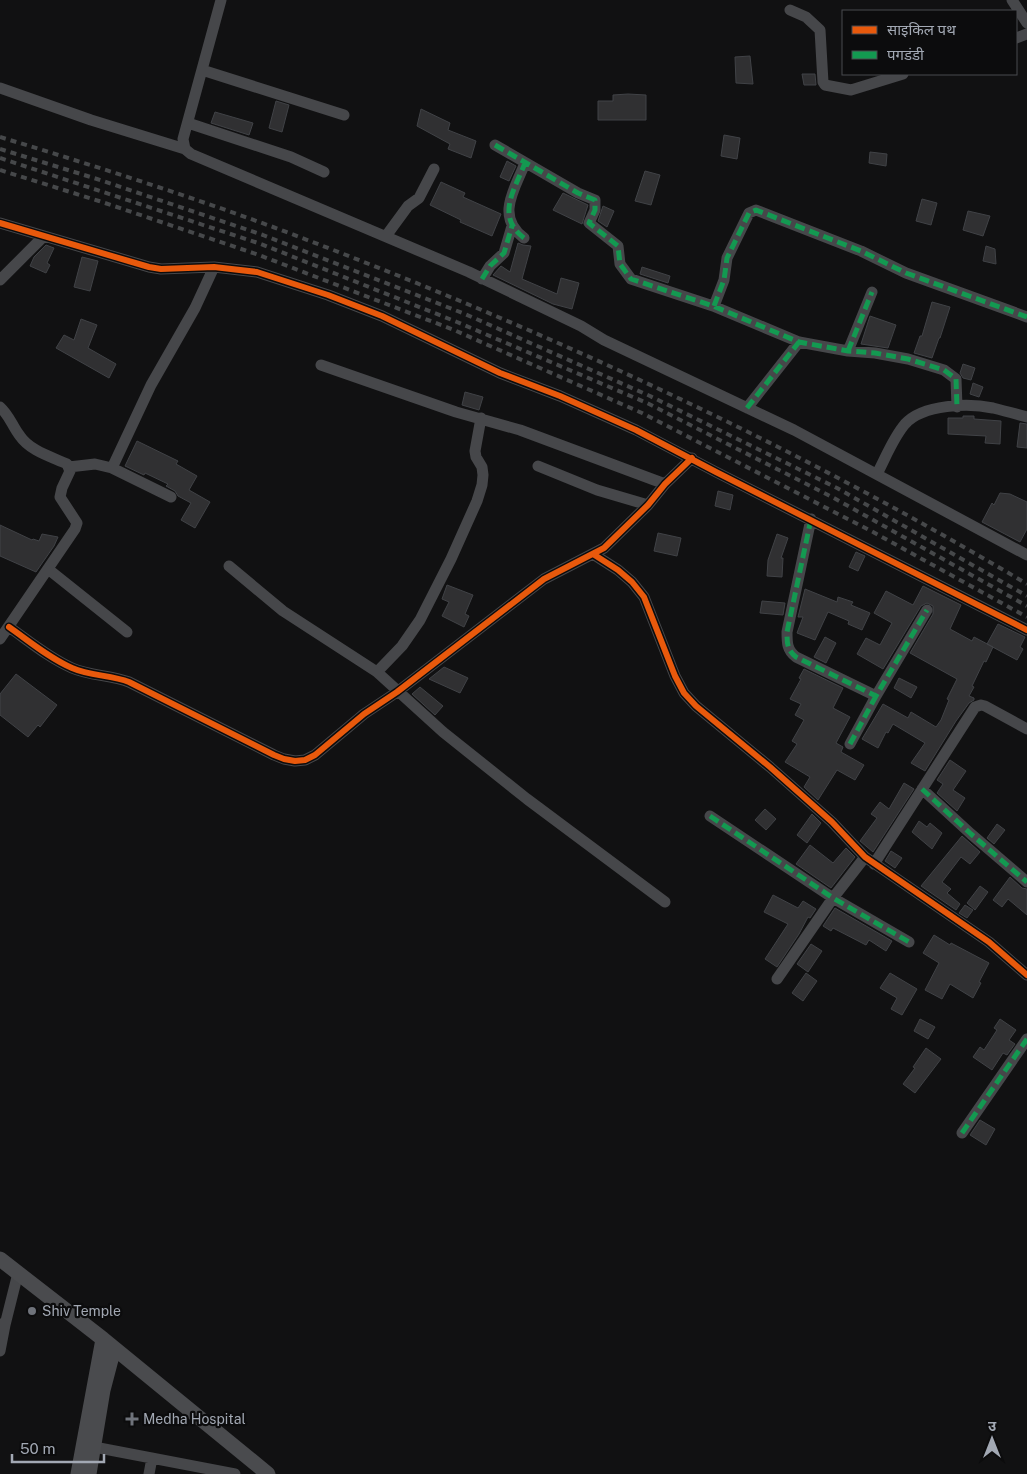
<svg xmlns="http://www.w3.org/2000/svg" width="1027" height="1474" viewBox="0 0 1027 1474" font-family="'Public Sans','Noto Sans Devanagari',sans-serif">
  <rect width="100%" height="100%" fill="#111112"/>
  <path fill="#303032" stroke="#404246" d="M 750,56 L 753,84 L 736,83 L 735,57 Z
    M 802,74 L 815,74 L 816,85 L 804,85 Z
    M 628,94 L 646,95 L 646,120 L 598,120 L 598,101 L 613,101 L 613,95 Z
    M 276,101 L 289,105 L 282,132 L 269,128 Z
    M 421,109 L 450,123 L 448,130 L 476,141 L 471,158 L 448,149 L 450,144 L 417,126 Z
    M 215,112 L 253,123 L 249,135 L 211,123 Z
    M 724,135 L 740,138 L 737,159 L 721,156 Z
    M 870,152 L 887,154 L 886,166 L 869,163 Z
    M 507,161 L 516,166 L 509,181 L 500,177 Z
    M 645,171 L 660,175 L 651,205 L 635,201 Z
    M 441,182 L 465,193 L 463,197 L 501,214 L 492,236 L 460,222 L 461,220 L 430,205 Z
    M 563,193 L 588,205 L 582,224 L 553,210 Z
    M 922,199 L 937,203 L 931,225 L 916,221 Z
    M 603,206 L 614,211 L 607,227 L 598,221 Z
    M 968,211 L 990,216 L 983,236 L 963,230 Z
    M 518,243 L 523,245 L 531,246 L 522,279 L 557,294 L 561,278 L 579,283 L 572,309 L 553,304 L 493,275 L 501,266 L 510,272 Z
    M 46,245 L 54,248 L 47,263 L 50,265 L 46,273 L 30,266 L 34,257 Z
    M 986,246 L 995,249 L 996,264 L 983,261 Z
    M 82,257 L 98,261 L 90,291 L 74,287 Z
    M 642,267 L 670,276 L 668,283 L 640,274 Z
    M 932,302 L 950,307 L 940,338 L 939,338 L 932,358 L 914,353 L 920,336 L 922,336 Z
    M 870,316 L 896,325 L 888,348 L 861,344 Z
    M 81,319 L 97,325 L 88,348 L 116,364 L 109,378 L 56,348 L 64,335 L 74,340 Z
    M 963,364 L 975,368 L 971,380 L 963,378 L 960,373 Z
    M 973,383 L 983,387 L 979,397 L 970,394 Z
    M 465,392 L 483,397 L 479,410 L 462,405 Z
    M 963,416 L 974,416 L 974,419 L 1001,421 L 1000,444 L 985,443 L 986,436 L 948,434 L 948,418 L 963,418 Z
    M 1020,423 L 1027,424 L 1027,448 L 1017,447 Z
    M 137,441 L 178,461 L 176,464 L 197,476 L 189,490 L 210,502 L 195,528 L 181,520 L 191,503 L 178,496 L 175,491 L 166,486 L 168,484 L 145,473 L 144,475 L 125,466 Z
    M 718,491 L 733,495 L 730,510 L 715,506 Z
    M 1000,493 L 1010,494 L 1027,502 L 1027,529 L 1020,542 L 982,522 L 992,503 L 994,505 Z
    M 0,525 L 32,540 L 33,539 L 39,541 L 42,534 L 58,537 L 54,546 L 36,572 L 0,556 Z
    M 658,533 L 681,538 L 677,556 L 654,551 Z
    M 777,534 L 788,538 L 781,558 L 783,558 L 782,577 L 767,576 L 768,560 Z
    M 856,552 L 865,556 L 858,571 L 849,567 Z
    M 447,585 L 473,595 L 465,614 L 469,616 L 464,627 L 442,616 L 449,602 L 442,599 Z
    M 923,586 L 961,605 L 950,629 L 972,641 L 974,637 L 993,647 L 986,662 L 984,661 L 972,686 L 974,687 L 969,696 L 974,698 L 974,700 L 969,703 L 956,721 L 925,771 L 911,763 L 925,743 L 893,724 L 888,733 L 886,732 L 878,748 L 862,739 L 883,704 L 908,718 L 911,712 L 936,727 L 941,720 L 949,700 L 947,699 L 957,679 L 910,653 L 933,614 L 933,606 L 927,603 L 921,606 L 883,669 L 857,654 L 866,638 L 880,645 L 892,623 L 874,613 L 886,591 L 913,605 Z
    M 805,589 L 837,602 L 838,597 L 853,602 L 851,605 L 870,613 L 862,630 L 848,624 L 849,621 L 828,612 L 815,640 L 797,633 L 803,617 L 798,617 Z
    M 762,601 L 785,603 L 783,615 L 760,613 Z
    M 998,624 L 1025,637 L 1020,647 L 1023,649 L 1017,660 L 987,644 Z
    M 825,637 L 836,643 L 826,663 L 814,657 Z
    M 444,667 L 468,678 L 460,693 L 429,679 Z
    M 804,669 L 843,688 L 833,708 L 850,717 L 836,743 L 843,747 L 841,752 L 864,765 L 855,780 L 837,770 L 818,800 L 804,787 L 810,777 L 785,762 L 797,744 L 792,741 L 804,720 L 795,715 L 801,704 L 790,699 L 801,679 L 799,678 Z
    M 16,674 L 57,705 L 40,727 L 38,725 L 28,737 L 0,715 L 0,694 Z
    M 899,678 L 917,687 L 911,698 L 894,688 Z
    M 420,687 L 443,706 L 435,715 L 412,694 Z
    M 950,760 L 966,771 L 953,790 L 965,798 L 957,811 L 937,793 L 943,784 L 937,780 Z
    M 904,783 L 914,789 L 873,852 L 860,841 L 877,818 L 871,814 L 880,802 L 889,809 Z
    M 765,809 L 776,819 L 766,830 L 755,820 Z
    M 812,814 L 821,823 L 807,843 L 797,835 Z
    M 919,821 L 927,827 L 930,823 L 942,833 L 932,849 L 912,832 Z
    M 997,824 L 1005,830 L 994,844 L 987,838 Z
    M 962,836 L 980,852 L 970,864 L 961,857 L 942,882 L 951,889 L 947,893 L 960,904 L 956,910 L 921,886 Z
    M 810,845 L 833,863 L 846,848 L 855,857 L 831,888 L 796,864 Z
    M 891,851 L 902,858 L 895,868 L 885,861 Z
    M 1010,877 L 1022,888 L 1027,889 L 1027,915 L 1008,899 L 1002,907 L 993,900 Z
    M 980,886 L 988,892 L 975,910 L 967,903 Z
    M 773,895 L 798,908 L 803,901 L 816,909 L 810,918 L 808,917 L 799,934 L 777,967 L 765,959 L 788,924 L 764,912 Z
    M 965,905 L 973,910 L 967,918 L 959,913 Z
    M 835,908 L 892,941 L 886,951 L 869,940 L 866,945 L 833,928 L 831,931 L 823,926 Z
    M 934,935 L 950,945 L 951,943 L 989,963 L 979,982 L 981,983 L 973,998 L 950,984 L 942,999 L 925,990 L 939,963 L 923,953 Z
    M 811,944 L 822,951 L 808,972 L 797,964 Z
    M 806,973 L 817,981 L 803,1001 L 792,993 Z
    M 890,973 L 917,989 L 902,1015 L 891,1009 L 897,998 L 880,988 Z
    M 920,1019 L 935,1027 L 928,1039 L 914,1031 Z
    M 1000,1019 L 1016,1030 L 1009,1040 L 1015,1044 L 1007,1055 L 1003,1053 L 992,1070 L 973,1057 L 980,1047 L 984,1050 L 997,1030 L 994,1028 Z
    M 926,1048 L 941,1059 L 915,1093 L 903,1084 L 915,1068 L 913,1067 Z
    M 980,1120 L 995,1129 L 986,1145 L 970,1135 Z"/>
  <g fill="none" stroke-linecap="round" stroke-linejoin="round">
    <path stroke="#46474a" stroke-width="11" d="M 221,0 L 183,139 L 185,149 L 191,154 L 469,272 L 581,326 L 604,340 L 794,430 L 1027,555
      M 1012,0 L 1027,23
      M 790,10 L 806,17 L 820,30 L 823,82 L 825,85 L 851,90 L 903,74
      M 1016,38 L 1027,34
      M 202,70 L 344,115
      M 0,88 L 91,120 L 185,149
      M 188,123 L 291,157 L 324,172
      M 495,145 L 578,193 L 595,200 L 595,210 L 589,223 L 618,246 L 620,264 L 631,279 L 713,306 L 799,342 L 848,351 L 875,353 L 908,359 L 944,370 L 956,379 L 957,407
      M 0,223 L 149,267 L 161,269 L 214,267 L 257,272 L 328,295 L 382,316 L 500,373 L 560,396 L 636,430 L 716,472 L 1027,630
      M 386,236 L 408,206 L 419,198 L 434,169
      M 524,238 C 495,216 515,189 525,163
      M 482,279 L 490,266 L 504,253 L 512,226
      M 0,280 L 44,236
      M 714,306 L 724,280 L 727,258 L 749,213 L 756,210 L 861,251 L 906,273 L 1027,317
      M 848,351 L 872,292
      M 321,365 L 456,412 L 520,430 L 665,484
      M 0,407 C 10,416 12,426 20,436 C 30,451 52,457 67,464 L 70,471 L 62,488 L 60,497 L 77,523 L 75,529 L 0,639
      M 747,408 L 799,342
      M 538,466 L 597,490 L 648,505
      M 69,467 L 95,464 L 112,468 L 171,497
      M 112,468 L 151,385 L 195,308 L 214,267
      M 877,474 C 886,457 893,438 905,424 C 923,404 969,403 993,408 C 1005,411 1016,414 1027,417
      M 811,519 L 787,632 C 787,643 787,650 796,657 L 876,696 L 927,610
      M 593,554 L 618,570 L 632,582 L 644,597 L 675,676 L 684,693 L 696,706 L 770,767 L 832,822 L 865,857 L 989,942 L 1027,975
      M 229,566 L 283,611 L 377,672 L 443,732 L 527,799 L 665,902
      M 48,569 L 127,632
      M 9,627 C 29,641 49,658 72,668 C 90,676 111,675 129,682 L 274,755 L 284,759 L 295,761 L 305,760 L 315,755 L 364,714 L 397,692 L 544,579 L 604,548 L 648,505 L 665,484 L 692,458
      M 377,672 L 402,646 L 420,620 L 451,559 L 477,501 L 482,485 L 483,475 L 482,467 L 476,457 L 475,451 L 481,418
      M 850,744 L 876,696
      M 922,789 L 971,834 L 1027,882
      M 710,816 L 833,898 L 909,942
      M 874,864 L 975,707 L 981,705 L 985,706 L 1027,729
      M 777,979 L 833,898 L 865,857
      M 962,1133 L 1027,1039
      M 0,1324 L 5,1325 L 0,1351
      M 5,1325 L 18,1273
      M 94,1447 L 235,1474
      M 149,1474 L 152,1458"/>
    <path stroke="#4a4b4e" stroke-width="15" d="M 0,1259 L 103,1339 L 268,1474
      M 78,1474 L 103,1339
      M 89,1474 L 103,1390 L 114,1348"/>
    <path stroke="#46484a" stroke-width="4" stroke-dasharray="6 5" stroke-linecap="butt" d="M 0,137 C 92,165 183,194 273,227 C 534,325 788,441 1027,584
      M 0,149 L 97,179 L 263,235 L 465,314 L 650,396 L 837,488 L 1027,596
      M 0,158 L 261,244 L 457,322 L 647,403 L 832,497 L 1027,606
      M 0,170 L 99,201 L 259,255 L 454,330 L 642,413 L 873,532 L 1027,617"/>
    <path stroke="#139951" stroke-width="5" stroke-dasharray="10 5" stroke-linecap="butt" d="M 495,145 L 578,193 L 595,200 L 595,210 L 589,223 L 618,246 L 620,264 L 631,279 L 713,306 L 799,342 L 848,351 L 875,353 L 908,359 L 944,370 L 956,379 L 957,407
      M 524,238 C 495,216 515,189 525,163
      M 482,279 L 490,266 L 504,253 L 512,226
      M 714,306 L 724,280 L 727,258 L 749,213 L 756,210 L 861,251 L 906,273 L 1027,317
      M 848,351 L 872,292
      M 747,408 L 799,342
      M 811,519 L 787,632 C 787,643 787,650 796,657 L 876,696 L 927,610
      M 850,744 L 876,696
      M 922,789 L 971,834 L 1027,882
      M 710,816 L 833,898 L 909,942
      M 962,1133 L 1027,1039"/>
    <defs>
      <path id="cycleway" d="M 0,223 L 149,267 L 161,269 L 214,267 L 257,272 L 328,295 L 382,316 L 500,373 L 560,396 L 636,430 L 716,472 L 1027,630
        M 593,554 L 618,570 L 632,582 L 644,597 L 675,676 L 684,693 L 696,706 L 770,767 L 832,822 L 865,857 L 989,942 L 1027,975
        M 9,627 C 29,641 49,658 72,668 C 90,676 111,675 129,682 L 274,755 L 284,759 L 295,761 L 305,760 L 315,755 L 364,714 L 397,692 L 544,579 L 604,548 L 648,505 L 665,484 L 692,458"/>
    </defs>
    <use href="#cycleway" stroke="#0c0c0d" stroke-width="9"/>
    <use href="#cycleway" stroke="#e8590c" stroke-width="6"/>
  </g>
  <g fill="#6f737b" stroke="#0c0c0d" stroke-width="2">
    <circle cx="32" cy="1311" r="5"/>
    <path d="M129.5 1411.5h5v5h5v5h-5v5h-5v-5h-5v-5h5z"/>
  </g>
  <g text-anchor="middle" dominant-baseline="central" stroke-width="4.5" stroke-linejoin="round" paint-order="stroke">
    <g font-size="14" fill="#a2a8b3" stroke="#0c0c0d" text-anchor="start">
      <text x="42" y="1311">Shiv Temple</text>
      <text x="143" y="1419">Medha Hospital</text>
    </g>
  </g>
  <rect x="842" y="10" width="175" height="65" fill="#0c0c0d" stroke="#484a4f"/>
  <rect x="852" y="26" width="25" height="8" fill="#e8590c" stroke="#484a4f"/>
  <text x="887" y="35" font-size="15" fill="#a2a8b3">साइकिल पथ</text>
  <rect x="852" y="51" width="25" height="8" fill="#139951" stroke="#484a4f"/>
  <text x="887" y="60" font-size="15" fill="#a2a8b3">पगडंडी</text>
  <g transform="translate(992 1439)" stroke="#0c0c0d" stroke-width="4" paint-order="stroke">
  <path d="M0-4L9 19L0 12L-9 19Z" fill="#a2a8b3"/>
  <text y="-8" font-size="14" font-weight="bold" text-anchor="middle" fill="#a2a8b3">उ</text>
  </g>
  <path d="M12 1454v8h92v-8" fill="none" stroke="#a2a8b3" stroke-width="2.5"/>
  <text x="20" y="1454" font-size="15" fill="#a2a8b3" stroke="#0c0c0d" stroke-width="4" paint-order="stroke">50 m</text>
</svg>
